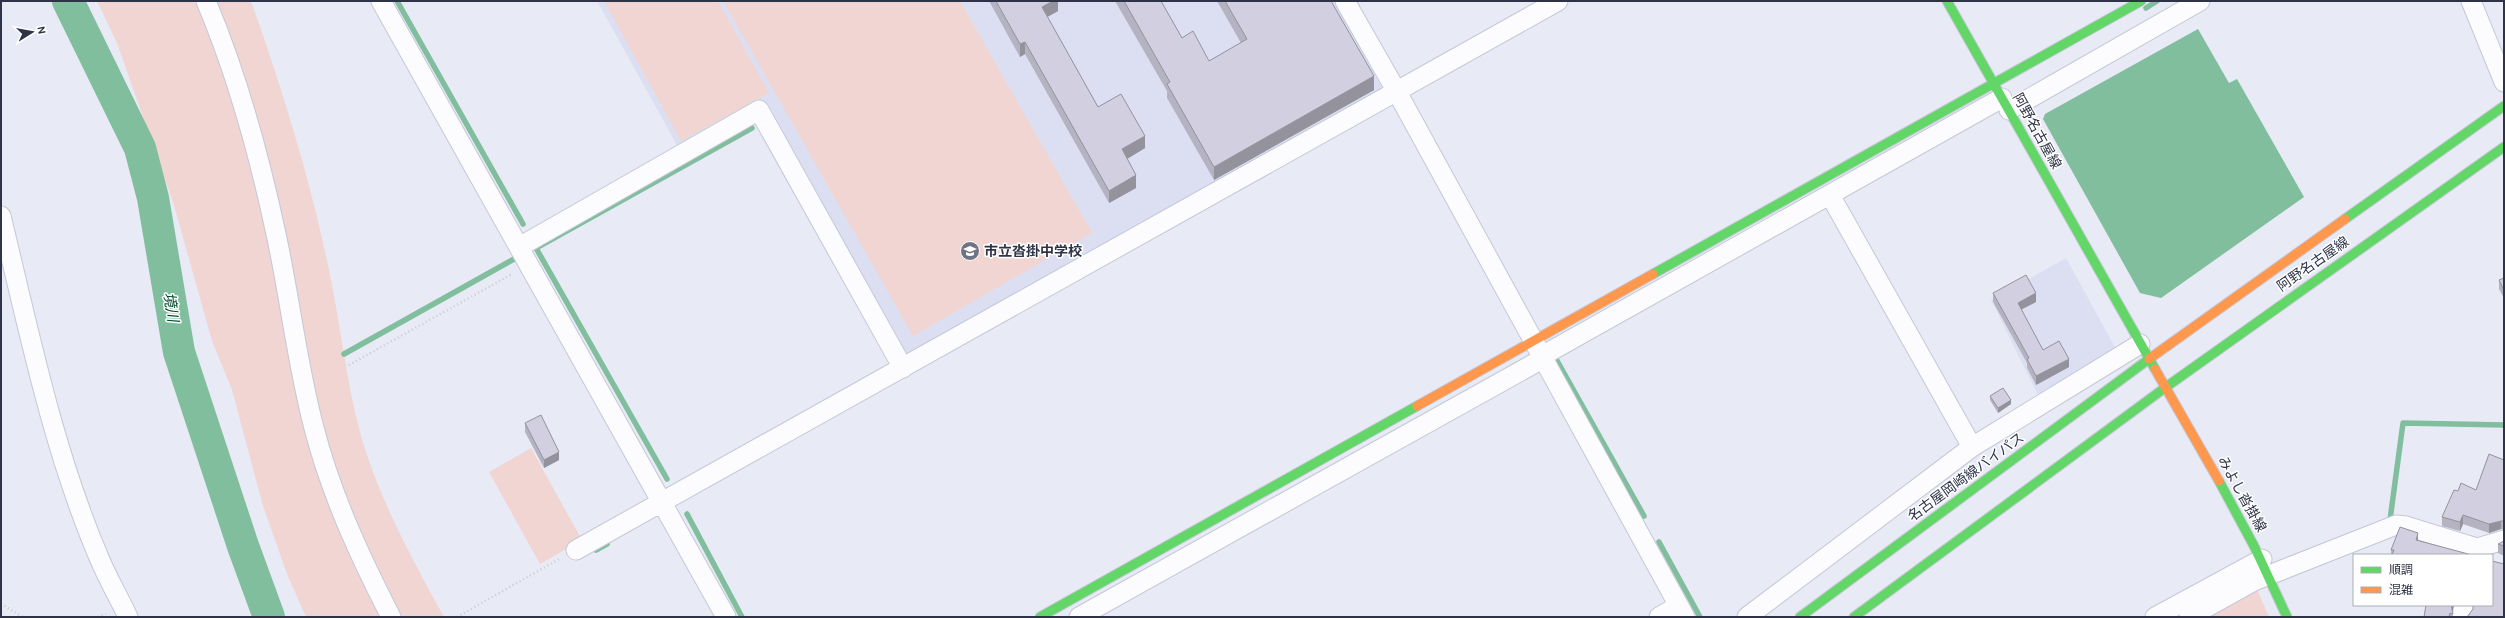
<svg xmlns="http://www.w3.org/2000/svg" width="2505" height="618" viewBox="0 0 2505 618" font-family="Karla,'Noto Sans JP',sans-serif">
  <rect width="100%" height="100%" fill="#e8eaf5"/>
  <path fill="#dcdff2" d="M 597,1 L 1334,1 L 1383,90 L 907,355 L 761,100 L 678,147 Z
    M 2066,258 L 2116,349 L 2038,395 L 1991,300 Z"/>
  <path fill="#f1d5d2" d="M 97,1 L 200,1 L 246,126 L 291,342 L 384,617 L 306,617 L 287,574 L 263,506 L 232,390 L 212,341 L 174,205 L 117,43 Z
    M 211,1 L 251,1 C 282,89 310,178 329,270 C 342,331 347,393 366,452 C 385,510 415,564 444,617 L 398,617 L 342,498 Z
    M 604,1 L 718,1 L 769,93 L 681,141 Z
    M 723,1 L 960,1 L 1092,233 L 913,336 Z
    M 531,448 L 582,540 L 540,564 L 489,472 Z
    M 2256,587 L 2269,617 L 2199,617 Z"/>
  <path fill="#80be9e" d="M 2198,29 L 2229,83 L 2237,79 L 2304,197 L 2161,298 L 2140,293 L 2043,119 L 2045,114 Z"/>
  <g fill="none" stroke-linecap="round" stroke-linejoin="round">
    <path stroke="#80be9e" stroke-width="5.5" d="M 397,1 L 523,224
      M 2146,8 L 2157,1
      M 344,354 L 514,259
      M 1555,357 L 1644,516
      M 667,479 L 536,248 L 752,128
      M 687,514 L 742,617
      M 2387,521 L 2390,520 L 2403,423 L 2504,425
      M 1659,542 L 1700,617
      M 596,550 L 607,544"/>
    <path stroke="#80be9e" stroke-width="32" d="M 68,1 L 140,148 L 153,198 L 179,352 L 243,546 L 269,617"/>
    <defs>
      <path id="street" d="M 206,1 C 238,77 259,154 276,234 C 290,298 297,364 314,428 C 331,494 360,557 391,617
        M 381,1 L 726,617
        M 1345,1 L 1397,92 L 1685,617
        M 2471,1 L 2504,82
        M 2009,110 L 2200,1
        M 1830,195 L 1972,447
        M 1,216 C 29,331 53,451 100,560 C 108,579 119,598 128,617
        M 519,247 L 759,110 L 903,368
        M 576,550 L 1558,1
        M 1079,617 L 1535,363 L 1549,352 L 2002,98
        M 1659,617 L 1678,606
        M 1747,617 L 1972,447 L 2140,344
        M 2155,617 L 2262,559
        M 2189,617 L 2254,581 L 2396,525 L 2406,526 L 2477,548 L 2504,540
        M 2462,617 L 2464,605"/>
      <path id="fast" d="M 1947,1 L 2155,369
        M 2345,219 L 2504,106
        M 1653,274 L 2141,1
        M 2166,387 L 2504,147
        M 2219,481 L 2254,546 L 2287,617
        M 1040,617 L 1417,406
        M 1800,617 L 2149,359
        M 1854,617 L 2166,387"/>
      <path id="slow" d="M 2149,359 L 2345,219
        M 2155,369 L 2219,481
        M 1417,406 L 1653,274"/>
    </defs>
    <use href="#street" stroke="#c4c8d6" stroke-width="21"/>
    <use href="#fast" stroke="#c4c8d6" stroke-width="11"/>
    <use href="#slow" stroke="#c4c8d6" stroke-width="11"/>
    <path stroke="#cacacf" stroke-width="2.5" stroke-dasharray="1 3" stroke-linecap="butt" d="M 349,365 L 512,274
      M 1,604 L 23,617
      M 98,617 L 106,614
      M 457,617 L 561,558
      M 2250,617 L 2252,616"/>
    <use href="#street" stroke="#fcfcfe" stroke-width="19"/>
    <use href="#fast" stroke="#63d668" stroke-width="9"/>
    <use href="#slow" stroke="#ff974d" stroke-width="9"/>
  </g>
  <path fill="#b5b3c1" d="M 989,1 L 1058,1 L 1058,11 L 1047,17 L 1098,107 L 1145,148 L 1127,159 L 1136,188 L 1109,203 L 1025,54 L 1020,57 Z
    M 1115,1 L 1161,1 L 1182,38 L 1209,61 L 1241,43 L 1217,1 L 1331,1 L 1374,90 L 1214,180 L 1167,98 L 1167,91 Z
    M 2504,278 L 2504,298 L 2499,289 L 2499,280 Z
    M 1993,293 L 2036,302 L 2021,310 L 2043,350 L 2069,367 L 2036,385 L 2027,368 L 2027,363 L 1993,302 Z
    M 1990,396 L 2011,404 L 1998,413 L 1990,400 Z
    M 525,423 L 559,460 L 544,468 L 525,432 Z
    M 2504,460 L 2504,530 L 2501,529 L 2489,533 L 2463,524 L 2460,531 L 2442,526 L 2442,517 L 2458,491 L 2476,490 Z
    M 2418,541 L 2472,555 L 2391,555 L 2391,550 Z
    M 2504,541 L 2504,556 L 2498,553 L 2498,544 Z
    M 2426,605 L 2454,605 L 2452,610 L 2453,617 L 2424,617 Z"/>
  <path fill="#93929d" d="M 1053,1 L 1058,1 L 1058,11 L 1042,20 L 1042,7 Z
    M 1025,42 L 1025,54 L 1020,57 L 1020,44 Z
    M 1374,76 L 1374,90 L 1214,180 L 1214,167 Z
    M 1145,136 L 1145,148 L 1122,162 L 1122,149 Z
    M 1136,175 L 1136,188 L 1109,203 L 1109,191 Z
    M 2036,293 L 2036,302 L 2018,311 L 2018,303 Z
    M 2069,359 L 2069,367 L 2036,385 L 2036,376 Z
    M 2011,400 L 2011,404 L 1998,413 L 1998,408 Z
    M 559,452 L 559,460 L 544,468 L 544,460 Z
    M 2463,515 L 2463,524 L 2460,531 L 2460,522 Z
    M 2501,521 L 2501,529 L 2489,533 L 2489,524 Z
    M 2418,533 L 2418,543 L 2416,540 Z
    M 2451,605 L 2454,605 L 2452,613 Z"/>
  <path fill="#d2d0e0" stroke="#93929d" d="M 996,1 L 1053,1 L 1042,7 L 1098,107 L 1121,94 L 1145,136 L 1122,149 L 1136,175 L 1109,191 L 1025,42 L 1020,44 Z
    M 1124,1 L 1161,1 L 1182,38 L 1193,31 L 1209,61 L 1247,39 L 1225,1 L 1331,1 L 1374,76 L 1214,167 L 1167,84 L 1170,82 Z
    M 2026,275 L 2036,293 L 2018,303 L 2043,350 L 2059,341 L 2069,359 L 2036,376 L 2027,359 L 2029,358 L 1993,293 Z
    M 2504,278 L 2504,290 L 2499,280 Z
    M 2003,388 L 2011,400 L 1998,408 L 1990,396 Z
    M 541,415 L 559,452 L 544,460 L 525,423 Z
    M 2489,454 L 2504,460 L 2504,521 L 2501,521 L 2489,524 L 2463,515 L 2460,522 L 2442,517 L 2454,490 L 2458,491 L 2461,483 L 2476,490 Z
    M 2400,527 L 2418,533 L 2416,540 L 2472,555 L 2392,555 L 2394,550 L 2391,550 Z
    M 2504,541 L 2504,546 L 2498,544 Z
    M 2492,561 L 2504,564 L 2504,617 L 2467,617 L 2473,609 L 2473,605 L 2492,605 Z
    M 2426,605 L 2451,605 L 2453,614 L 2450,613 L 2449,617 L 2424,617 Z"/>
  <defs>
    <symbol id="school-disc" viewBox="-11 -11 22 22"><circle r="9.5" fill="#707384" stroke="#fff"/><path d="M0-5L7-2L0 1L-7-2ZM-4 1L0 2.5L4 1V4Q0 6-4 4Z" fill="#fff"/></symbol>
  </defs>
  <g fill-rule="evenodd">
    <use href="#school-disc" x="959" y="240" width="22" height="22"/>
  </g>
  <g text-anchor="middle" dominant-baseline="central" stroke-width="3" stroke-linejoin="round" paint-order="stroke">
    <g font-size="14" fill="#2f3347" stroke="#fff">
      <text transform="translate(2037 131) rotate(61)">阿野名古屋線</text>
      <text transform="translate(2313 264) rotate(-35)">阿野名古屋線</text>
      <text transform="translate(1966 477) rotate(-36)">名古屋岡崎線バイパス</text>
      <text transform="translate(2242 494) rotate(61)">みよし沓掛線</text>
    </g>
    <g font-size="14" font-weight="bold" fill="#2f3347" stroke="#fff" text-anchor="start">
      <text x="984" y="251">市立沓掛中学校</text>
    </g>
    <g font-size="15" font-style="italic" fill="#004828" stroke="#fff">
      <text transform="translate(171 307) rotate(81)">境川</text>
    </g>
  </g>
  <rect width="2505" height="618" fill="none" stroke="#2f3347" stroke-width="4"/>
  <rect x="2353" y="554" width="140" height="52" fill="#ffffff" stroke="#acadb5"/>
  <rect x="2361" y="567" width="20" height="6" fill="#63d668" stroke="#acadb5"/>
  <text x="2389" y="574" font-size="12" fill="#2f3347">順調</text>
  <rect x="2361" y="587" width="20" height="6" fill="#ff974d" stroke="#acadb5"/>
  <text x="2389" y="594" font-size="12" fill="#2f3347">混雑</text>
  <g transform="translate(32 32) rotate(79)" stroke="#ffffff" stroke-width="3" paint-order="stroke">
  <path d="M0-3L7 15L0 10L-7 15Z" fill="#2f3347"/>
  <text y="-6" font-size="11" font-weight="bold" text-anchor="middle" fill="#2f3347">N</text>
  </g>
</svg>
